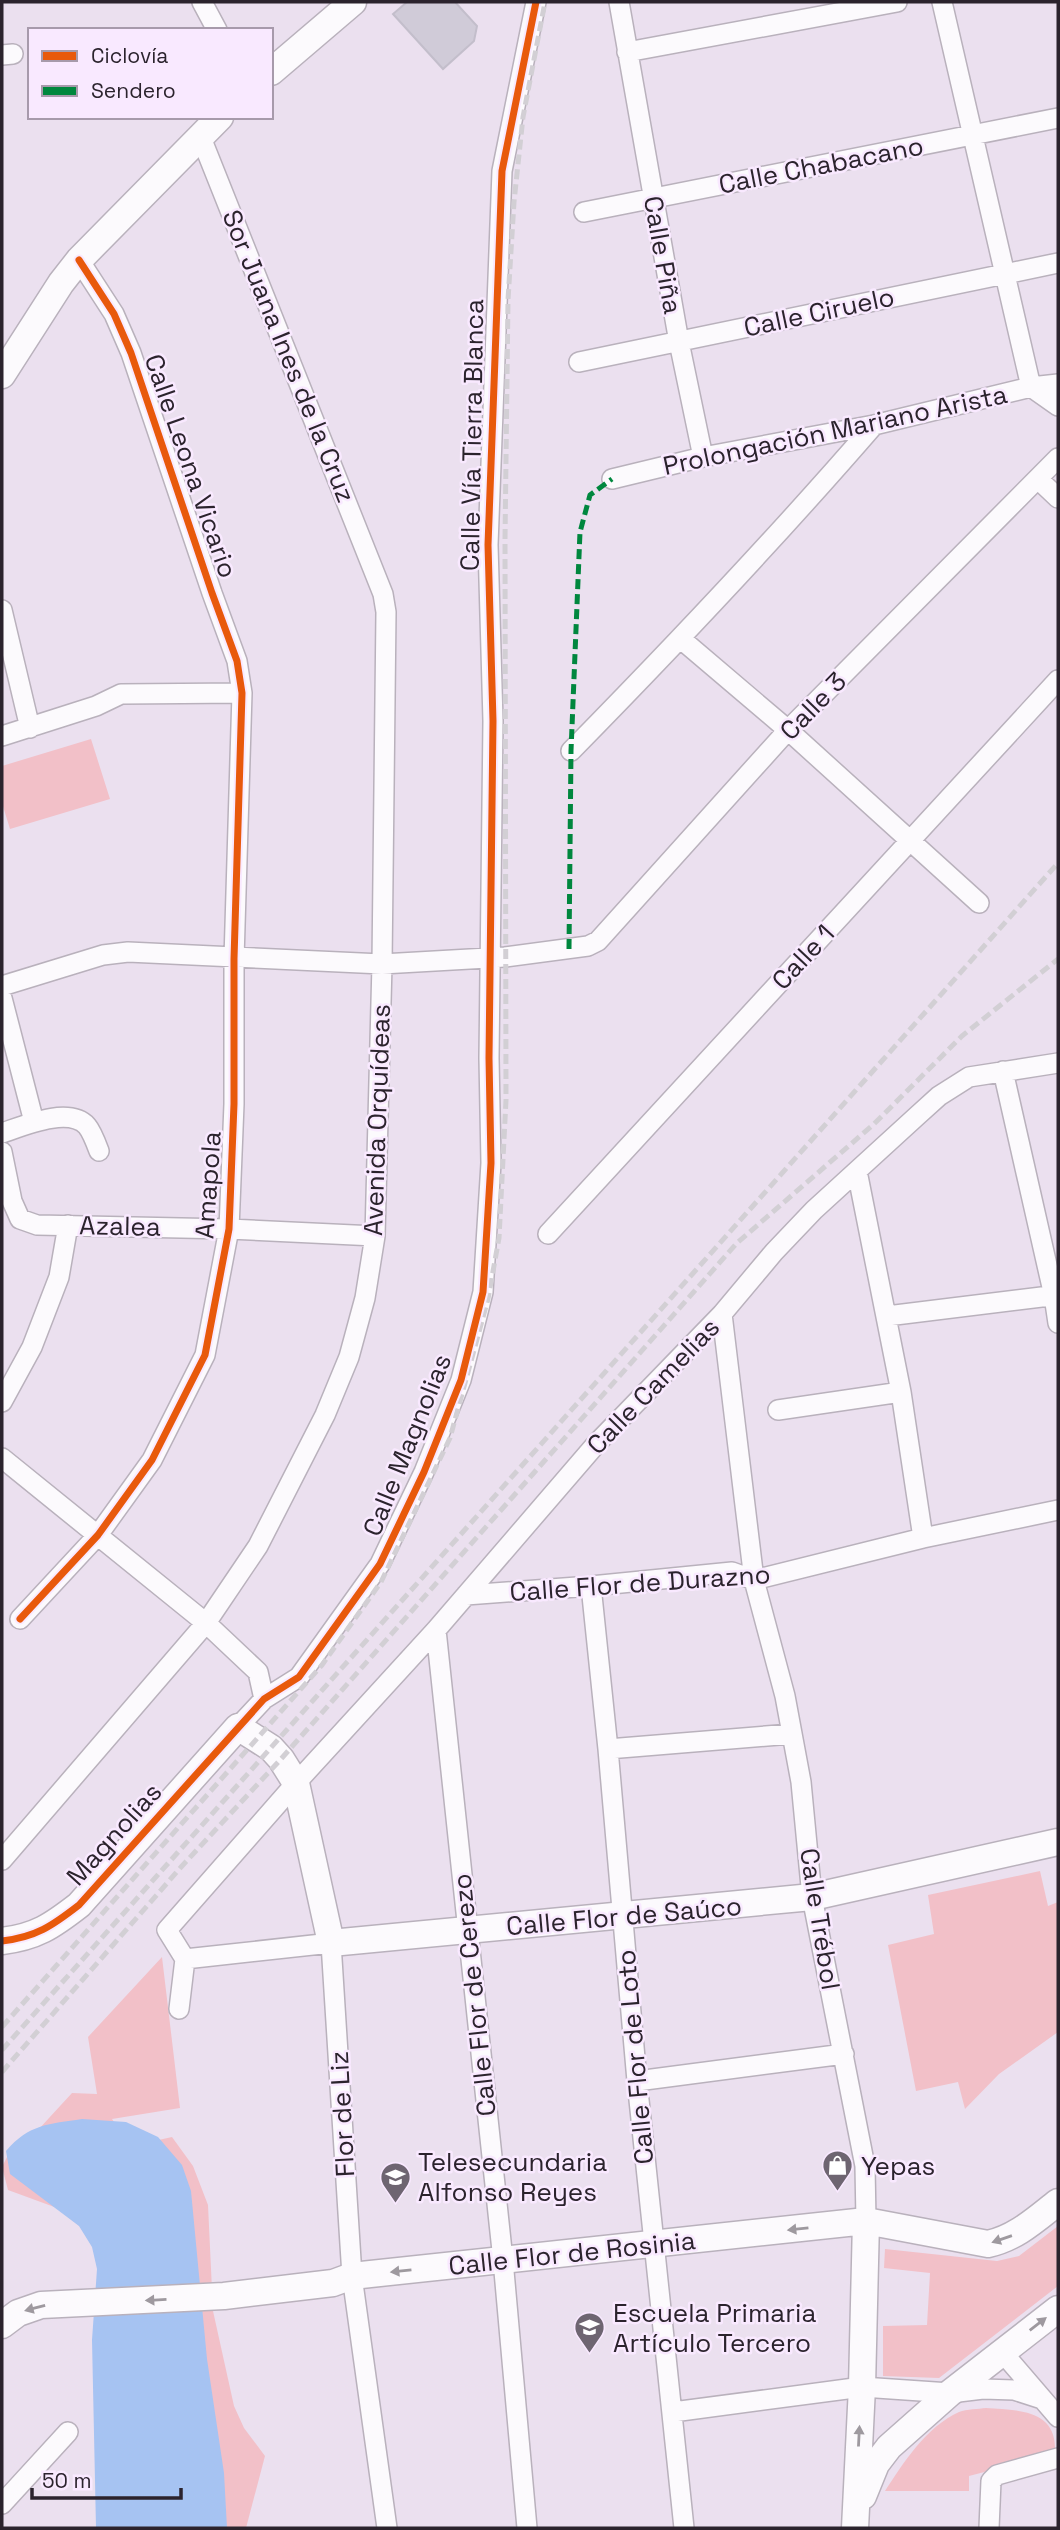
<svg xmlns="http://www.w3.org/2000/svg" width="1060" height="2530" viewBox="0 0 1060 2530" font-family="'Space Grotesk',sans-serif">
  <rect width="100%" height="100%" fill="#ebe0ef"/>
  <path fill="#f2c0c8" d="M 91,739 L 110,799 L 10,829 L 2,803 L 2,766 Z
    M 1040,1871 L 1048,1906 L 1058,1902 L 1058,2032 L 999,2074 L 965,2109 L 958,2082 L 916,2091 L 888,1945 L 934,1934 L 928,1895 Z
    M 162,1957 L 180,2108 L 112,2119 L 118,2128 L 145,2143 L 172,2137 L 193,2166 L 208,2205 L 213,2311 L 234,2406 L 244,2428 L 265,2456 L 246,2528 L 115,2528 L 118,2297 L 87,2232 L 57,2208 L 8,2190 L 2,2167 L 9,2153 L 26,2143 L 72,2093 L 97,2094 L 88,2037 Z
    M 1058,2226 L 1058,2286 L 939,2378 L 883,2376 L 883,2326 L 927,2325 L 930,2273 L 884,2268 L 885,2249 L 997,2261 L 1019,2256 Z
    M 986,2408 C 1016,2410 1055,2409 1055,2448 L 1048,2454 L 1038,2458 L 969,2476 L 969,2491 L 885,2491 C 904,2462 926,2427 959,2412 C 967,2409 978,2409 986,2408 Z"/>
  <path fill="#a6c3f2" d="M 82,2119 L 126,2122 L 158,2137 L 182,2165 L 191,2191 L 207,2359 L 224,2473 L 227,2528 L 96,2528 L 92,2340 L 97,2269 L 92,2247 L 79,2226 L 10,2174 L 6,2151 C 29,2124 49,2124 82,2119 Z"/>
  <path fill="#d0cbd8" stroke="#c3becb" stroke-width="2" d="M 407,2 L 455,2 L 477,26 L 474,41 L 443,69 L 393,14 Z"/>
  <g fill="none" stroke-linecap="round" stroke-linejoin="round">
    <defs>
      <path id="street" d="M 202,2 L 217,30
        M 619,2 L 679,342 L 703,457
        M 942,2 L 1031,387 L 1058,406
        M 627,52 L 897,2
        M 2,55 L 13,54
        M 584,212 L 1058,118
        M 579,362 L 1058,263
        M 612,479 L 703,457 L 874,425 L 1031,387 L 1058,384
        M 1038,479 L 1058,498
        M 2,610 L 30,728
        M 681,639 L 788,730 L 979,903
        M 2,736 L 96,706 L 121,694 L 242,693
        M 571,751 C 675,645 777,537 874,425
        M 2,986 L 103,955 L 128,952 L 382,964 L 505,957 L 588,946 L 598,941 L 788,730 L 1058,458
        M 2,998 L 34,1122
        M 1003,1071 L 1054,1296 L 1058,1323
        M 2,1133 C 23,1126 69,1106 87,1126 C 92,1132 96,1143 99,1151
        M 2,1152 L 12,1201 L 20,1219 L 37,1225 L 229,1229 L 375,1236
        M 857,1171 L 901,1392 L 923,1538
        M 548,1234 L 1058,680
        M 722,1314 L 754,1580 L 785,1696 L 801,1782 L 812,1897 L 865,2166 L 866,2221
        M 887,1316 L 1058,1295
        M 2,1402 L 32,1347 L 59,1277 L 68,1225
        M 778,1410 L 901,1392
        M 2,1458 L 206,1623 L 258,1672 L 264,1699
        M 591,1586 L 608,1749 L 637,2081 L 684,2528
        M 466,1595 L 591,1586 L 732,1572 L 754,1580 L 923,1538 L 1058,1510
        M 20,1619 L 98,1535 L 152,1460 L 205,1355 L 229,1229 L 234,1104 L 234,959 L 242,693 L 237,661 L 212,593 L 131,353 L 114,314 L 79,260
        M 436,1630 L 503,2260 L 527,2528
        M 238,1727 L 264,1699 L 299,1677 L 380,1564 L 424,1472 L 461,1380 L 483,1292 L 491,1163 L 489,1058 L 493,721 L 488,545 L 502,171 L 536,2
        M 608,1749 L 791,1734
        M 2,1860 L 206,1623 L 258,1546 L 325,1415 L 349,1357 L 365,1298 L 375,1236 L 382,964 L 386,612 L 383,594 L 200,135
        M 185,1959 L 167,1930 L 296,1783 L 436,1630 L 597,1443 L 722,1314 L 774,1252 L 814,1210 L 918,1115 L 939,1096 L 969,1077 L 1058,1063
        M 185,1959 L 331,1943 L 352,2276 L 387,2528
        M 179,2009 L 185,1959
        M 637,2081 L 844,2054
        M 1003,2353 L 1058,2417
        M 673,2412 L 862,2387 L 950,2393 L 983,2389 L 1014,2390 L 1042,2399
        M 2,2504 L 68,2432
        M 989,2528 L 991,2481 L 997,2475 L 1058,2458"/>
      <path id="secondary" d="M 271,72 L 353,2
        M 2,375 L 61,283 L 79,260 L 220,117
        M 2,1941 C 36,1937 52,1926 79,1905 L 238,1727 L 271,1748 L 281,1759 L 296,1783 L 331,1943 L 812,1897 L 1058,1842
        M 2,2325 L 18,2313 L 41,2305 L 224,2296 L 333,2283 L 352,2276 L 866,2221 L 988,2244 C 1016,2238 1036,2219 1058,2202
        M 863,2496 L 876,2464 L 889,2447 L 950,2393 L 1058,2309
        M 855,2528 L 862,2387 L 866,2221"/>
    </defs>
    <use href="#street" stroke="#b9b1bc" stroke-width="22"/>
    <use href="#secondary" stroke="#b9b1bc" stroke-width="29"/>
    <use href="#street" stroke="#fcfafd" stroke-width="19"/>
    <use href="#secondary" stroke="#fcfafd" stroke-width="26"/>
    <path stroke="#d2cfd4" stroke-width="5" stroke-dasharray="10 5" stroke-linecap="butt" d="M 2,2027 L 322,1665 L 381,1582 L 450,1438 L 488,1299 L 499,1238 L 506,1100 L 505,539 L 508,300 L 514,202 L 523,117 L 545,2
      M 2,2050 L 1058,863
      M 2,2072 L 182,1866 L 281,1759 L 737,1243 L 874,1124 L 962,1036 L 1058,959"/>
    <path stroke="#00873e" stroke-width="5" stroke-dasharray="10 5" stroke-linecap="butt" d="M 569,949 L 571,751 L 580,532 L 590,495 L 612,479"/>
    <defs>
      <path id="cycleway" d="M 20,1619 L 98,1535 L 152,1460 L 205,1355 L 229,1229 L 234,1104 L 234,959 L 242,693 L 237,661 L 212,593 L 131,353 L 114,314 L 79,260
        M 2,1941 C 36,1937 52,1926 79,1905 L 264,1699 L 299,1677 L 380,1564 L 424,1472 L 461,1380 L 483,1292 L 491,1163 L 489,1058 L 493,721 L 488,545 L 502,171 L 536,2"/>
    </defs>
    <use href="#cycleway" stroke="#f9e9ff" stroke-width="11"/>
    <use href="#cycleway" stroke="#e8590c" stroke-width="7"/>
  </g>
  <defs><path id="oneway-solid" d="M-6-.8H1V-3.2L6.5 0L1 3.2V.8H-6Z" transform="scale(1.75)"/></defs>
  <g fill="#9e999f">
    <use href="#oneway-solid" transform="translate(798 2229) rotate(174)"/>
    <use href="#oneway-solid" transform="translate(1002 2239) rotate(161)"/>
    <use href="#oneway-solid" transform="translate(401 2271) rotate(174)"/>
    <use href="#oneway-solid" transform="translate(156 2300) rotate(177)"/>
    <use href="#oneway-solid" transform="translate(35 2308) rotate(165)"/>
    <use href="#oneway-solid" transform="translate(1038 2324) rotate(-38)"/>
    <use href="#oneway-solid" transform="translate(859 2436) rotate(-87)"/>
  </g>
  <defs>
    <symbol id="shop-pin" viewBox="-11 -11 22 30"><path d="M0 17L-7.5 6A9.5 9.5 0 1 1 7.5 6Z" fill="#6e6571" stroke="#f9e9ff"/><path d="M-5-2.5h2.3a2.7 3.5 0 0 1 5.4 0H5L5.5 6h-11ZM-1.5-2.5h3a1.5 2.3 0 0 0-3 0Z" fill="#fff"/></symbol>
    <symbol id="school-pin" viewBox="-11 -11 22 30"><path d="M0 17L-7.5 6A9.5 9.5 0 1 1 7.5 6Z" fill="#6e6571" stroke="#f9e9ff"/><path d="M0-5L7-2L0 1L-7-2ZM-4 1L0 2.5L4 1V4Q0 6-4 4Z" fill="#fff"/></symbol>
  </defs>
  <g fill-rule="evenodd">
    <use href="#shop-pin" x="820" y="2148" width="35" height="47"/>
    <use href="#school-pin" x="378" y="2160" width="35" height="47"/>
    <use href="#school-pin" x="572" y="2310" width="35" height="47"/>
  </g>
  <g text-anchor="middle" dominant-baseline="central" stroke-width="5" stroke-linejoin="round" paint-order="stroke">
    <g font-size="26" fill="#2b232d" stroke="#f9e9ff">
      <text transform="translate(821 165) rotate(-11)">Calle Chabacano</text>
      <text transform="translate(663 255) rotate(80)">Calle Piña</text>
      <text transform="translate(819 312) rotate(-12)">Calle Ciruelo</text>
      <text transform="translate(289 356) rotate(68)">Sor Juana Ines de la Cruz</text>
      <text transform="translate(835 430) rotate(-12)">Prolongación Mariano Arista</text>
      <text transform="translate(472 435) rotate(-89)">Calle Vía Tierra Blanca</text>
      <text transform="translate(191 466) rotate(71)">Calle Leona Vicario</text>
      <text transform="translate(813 706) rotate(-46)">Calle 3</text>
      <text transform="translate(803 957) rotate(-47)">Calle 1</text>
      <text transform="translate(377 1120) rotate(-88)">Avenida Orquídeas</text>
      <text transform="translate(208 1185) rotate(-86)">Amapola</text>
      <text transform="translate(120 1226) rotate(1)">Azalea</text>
      <text transform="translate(653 1386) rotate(-46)">Calle Camelias</text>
      <text transform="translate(407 1445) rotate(-68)">Calle Magnolias</text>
      <text transform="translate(640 1583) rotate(-4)">Calle Flor de Durazno</text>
      <text transform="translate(114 1834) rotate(-48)">Magnolias</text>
      <text transform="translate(624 1916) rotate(-5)">Calle Flor de Saúco</text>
      <text transform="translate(820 1919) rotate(81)">Calle Trébol</text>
      <text transform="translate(474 1995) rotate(-96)">Calle Flor de Cerezo</text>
      <text transform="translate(635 2057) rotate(-95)">Calle Flor de Loto</text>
      <text transform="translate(342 2114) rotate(-93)">Flor de Liz</text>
      <text transform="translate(572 2253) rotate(-6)">Calle Flor de Rosinia</text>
    </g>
    <g font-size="26" fill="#2b232d" stroke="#f9e9ff" text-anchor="start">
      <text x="418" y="2162">Telesecundaria<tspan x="418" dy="30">Alfonso Reyes</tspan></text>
      <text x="861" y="2166">Yepas</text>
      <text x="613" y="2313">Escuela Primaria<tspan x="613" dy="30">Artículo Tercero</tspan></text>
    </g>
  </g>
  <rect width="1060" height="2530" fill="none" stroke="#2b232d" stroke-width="7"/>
  <rect x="28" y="28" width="245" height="91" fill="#f9e9ff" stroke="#a79aab" stroke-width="2"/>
  <rect x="42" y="51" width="35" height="10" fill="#e8590c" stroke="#a79aab" stroke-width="2"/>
  <text x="91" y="63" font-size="21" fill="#2b232d">Ciclovía</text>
  <rect x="42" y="86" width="35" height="10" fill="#00873e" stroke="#a79aab" stroke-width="2"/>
  <text x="91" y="98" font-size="21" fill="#2b232d">Sendero</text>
  <path d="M32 2488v10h149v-10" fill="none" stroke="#2b232d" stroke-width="3.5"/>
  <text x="42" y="2488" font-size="21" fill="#2b232d" stroke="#f9e9ff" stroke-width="5" paint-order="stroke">50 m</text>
</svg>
